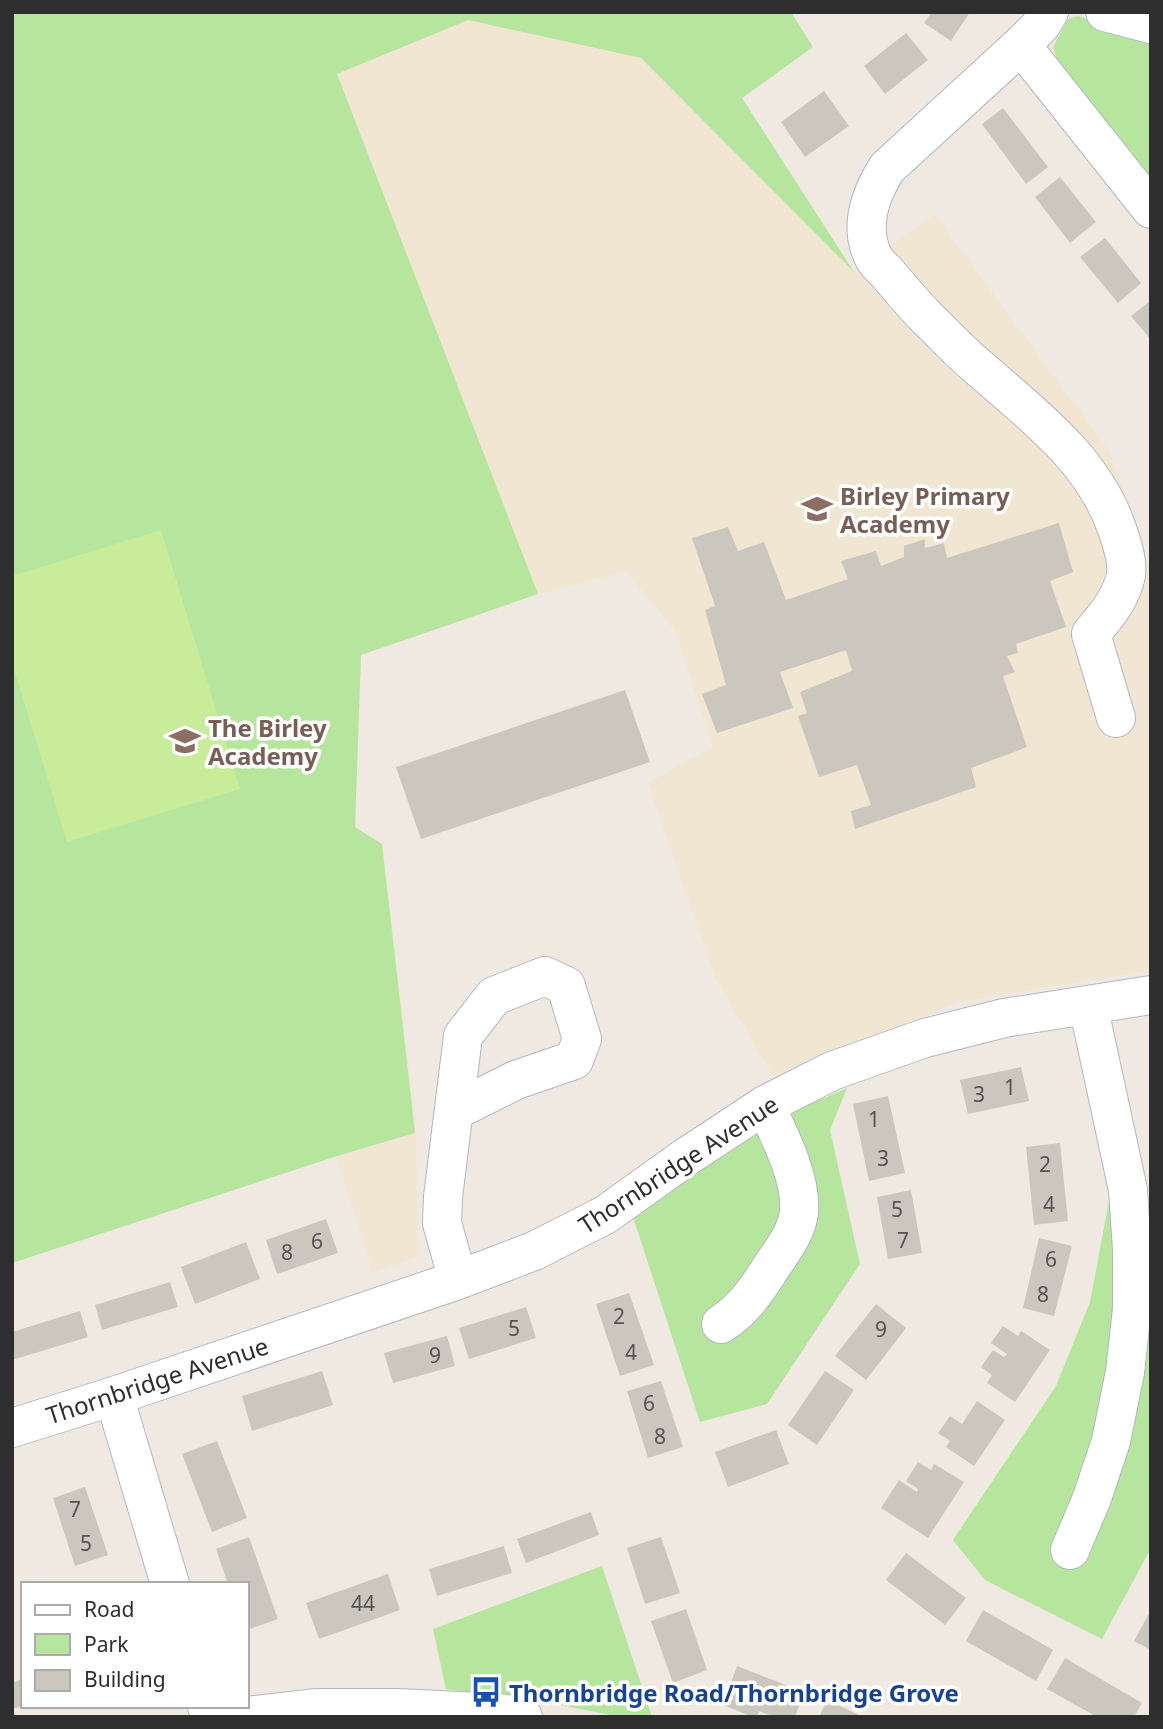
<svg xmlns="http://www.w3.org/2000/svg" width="1163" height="1729" viewBox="0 0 1163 1729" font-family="'Noto Sans',sans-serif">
  <rect width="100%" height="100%" fill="#efe9e1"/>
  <path fill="#f0e6d1" d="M 468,20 L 641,58 L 853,272 L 935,215 L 1109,451 L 1151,571 L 1151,970 L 959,1002 L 773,1076 L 716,979 L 648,783 L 713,747 L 676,632 L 626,571 L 538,594 L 361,655 L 355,827 L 382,844 L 415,1119 L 419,1256 L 373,1273 L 337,1156 L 12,1263 L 12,206 Z"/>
  <path fill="#b6e59e" d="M 12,12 L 791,12 L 813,47 L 742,98 L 854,272 L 641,58 L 468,20 L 337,74 L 538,594 L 361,655 L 355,827 L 382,844 L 415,1133 L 337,1156 L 12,1263 Z
    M 1078,16 L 1151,37 L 1151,183 L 1059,66 L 1053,47 L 1068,19 Z
    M 847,1088 L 830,1130 L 860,1264 L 767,1404 L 700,1422 L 633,1217 L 723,1155 L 794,1111 Z
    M 1109,1201 L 1151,1262 L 1151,1548 L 1102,1639 L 985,1580 L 953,1540 L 1056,1386 L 1090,1302 Z
    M 602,1566 L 652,1717 L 620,1717 L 555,1704 L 446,1689 L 433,1629 Z"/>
  <path fill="#c9ec9a" d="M 161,530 L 240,789 L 67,842 L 12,663 L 12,576 Z"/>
  <path fill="#cbc7bf" d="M 932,12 L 970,12 L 951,41 L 924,23 Z
    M 906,33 L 928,60 L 885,94 L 864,66 Z
    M 824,91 L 849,126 L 805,157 L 781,122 Z
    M 1003,108 L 1048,167 L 1026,184 L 982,124 Z
    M 1060,177 L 1096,222 L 1070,243 L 1035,197 Z
    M 1105,238 L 1141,283 L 1118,303 L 1080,257 Z
    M 1151,300 L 1151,340 L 1131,316 Z
    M 1059,523 L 1073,572 L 1050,581 L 1066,627 L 1016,644 L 1018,653 L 1007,656 L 1015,672 L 1003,676 L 1027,747 L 971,768 L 976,787 L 855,829 L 851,811 L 871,805 L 857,765 L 819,777 L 798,716 L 807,713 L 800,692 L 852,671 L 846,650 L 780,672 L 793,708 L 717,733 L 702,694 L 726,685 L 705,610 L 715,606 L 692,538 L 728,527 L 738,551 L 764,542 L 786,600 L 848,579 L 841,561 L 876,551 L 881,566 L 904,557 L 904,546 L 925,539 L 925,548 L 944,543 L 947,558 Z
    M 625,690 L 650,762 L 421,839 L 396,767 Z
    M 1021,1067 L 1029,1101 L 968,1114 L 960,1080 Z
    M 888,1096 L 905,1173 L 869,1181 L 853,1104 Z
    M 1060,1143 L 1068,1221 L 1034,1225 L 1026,1147 Z
    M 911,1190 L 922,1253 L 888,1259 L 877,1197 Z
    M 326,1219 L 338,1253 L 277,1274 L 266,1240 Z
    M 1039,1238 L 1072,1246 L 1054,1316 L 1023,1308 Z
    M 246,1242 L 260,1279 L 195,1304 L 181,1267 Z
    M 170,1282 L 178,1307 L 102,1330 L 95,1305 Z
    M 629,1293 L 654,1365 L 620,1376 L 596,1304 Z
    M 876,1304 L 906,1328 L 866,1380 L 835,1356 Z
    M 526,1307 L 536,1338 L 469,1359 L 459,1328 Z
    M 80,1311 L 88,1337 L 12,1360 L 12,1332 Z
    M 1003,1326 L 1018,1336 L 1021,1331 L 1050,1350 L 1015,1402 L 987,1383 L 992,1375 L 981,1367 L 993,1350 L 1004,1357 L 1007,1354 L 991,1343 Z
    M 447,1336 L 455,1366 L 393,1383 L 384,1353 Z
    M 322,1371 L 333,1405 L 252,1431 L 242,1396 Z
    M 825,1371 L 854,1390 L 817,1445 L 788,1425 Z
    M 661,1381 L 683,1447 L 648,1458 L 627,1391 Z
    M 977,1401 L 1005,1420 L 974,1466 L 946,1447 L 950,1441 L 938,1433 L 950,1416 L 962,1424 Z
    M 776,1430 L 789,1464 L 728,1487 L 715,1452 Z
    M 217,1441 L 247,1518 L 212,1532 L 182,1454 Z
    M 918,1462 L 931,1470 L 934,1464 L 964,1482 L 928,1538 L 881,1508 L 899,1480 L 917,1492 L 918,1489 L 906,1481 Z
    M 85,1487 L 108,1555 L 75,1566 L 53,1498 Z
    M 591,1512 L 599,1535 L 526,1563 L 517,1539 Z
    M 249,1537 L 278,1619 L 247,1630 L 247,1584 L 228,1584 L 216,1549 Z
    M 661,1537 L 680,1593 L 645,1604 L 627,1548 Z
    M 504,1546 L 512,1573 L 437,1596 L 429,1569 Z
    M 906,1553 L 966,1598 L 945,1625 L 886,1580 Z
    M 388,1574 L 400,1610 L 319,1639 L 306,1603 Z
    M 686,1609 L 707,1670 L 673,1683 L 651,1621 Z
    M 983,1610 L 1053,1650 L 1036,1681 L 966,1641 Z
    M 1151,1610 L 1151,1650 L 1134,1641 Z
    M 1065,1658 L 1142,1703 L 1134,1717 L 1097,1717 L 1047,1689 Z
    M 737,1666 L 804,1692 L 795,1717 L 775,1717 L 759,1711 L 757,1717 L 753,1717 L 723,1705 Z
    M 23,1679 L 23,1706 L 12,1709 L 12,1683 Z
    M 827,1700 L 863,1717 L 819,1717 Z"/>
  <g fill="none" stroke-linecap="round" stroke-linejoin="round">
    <defs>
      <path id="minor" d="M 1049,12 L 1041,25 L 1021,45 L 1151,209
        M 1105,12 L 1151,24
        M 1021,45 L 887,168 C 870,195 858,227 874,258 C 877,264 884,269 888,274 C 901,289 913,304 927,318 C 944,334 959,351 977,366 C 1030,413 1093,458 1117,529 C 1122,543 1128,560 1126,575 C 1121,599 1106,616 1091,634 L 1116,718
        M 454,1111 L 516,1080 L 574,1060 L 582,1039 L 566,986 L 545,976 L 494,996 L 463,1036 L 443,1197 L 442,1223 L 458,1280
        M 721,1324 C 743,1310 756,1291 770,1269 C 781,1252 797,1233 799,1212 C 802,1178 779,1135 765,1105
        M 114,1396 L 170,1584
        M 12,1428 L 114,1396 L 458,1280 L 534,1251 L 605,1215 L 686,1157 L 765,1105 L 832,1071 L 925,1038 L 1004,1018 L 1151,995
        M 1070,1550 L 1092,1498 L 1111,1441 L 1125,1372 L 1132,1309 L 1132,1249 L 1128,1190 L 1088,1005
        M 207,1706 L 210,1717
        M 239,1717 L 315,1708 L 398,1708 L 499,1713 L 523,1717"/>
    </defs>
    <use href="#minor" stroke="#b4b7c1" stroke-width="40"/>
    <use href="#minor" stroke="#fff" stroke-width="38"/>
  </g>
  <defs>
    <symbol id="school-bare" viewBox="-9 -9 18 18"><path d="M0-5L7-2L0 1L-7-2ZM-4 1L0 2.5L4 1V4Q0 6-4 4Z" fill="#8d6e63" stroke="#fff" stroke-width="2.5" paint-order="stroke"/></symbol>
    <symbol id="bus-bare" viewBox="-9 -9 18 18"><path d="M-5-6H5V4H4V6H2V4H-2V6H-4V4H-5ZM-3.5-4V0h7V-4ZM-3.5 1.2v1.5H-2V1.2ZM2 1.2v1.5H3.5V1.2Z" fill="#1a4fb4" stroke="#fff" stroke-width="2.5" paint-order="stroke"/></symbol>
  </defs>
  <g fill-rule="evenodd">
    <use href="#school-bare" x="795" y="487" width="44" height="44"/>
    <use href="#school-bare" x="163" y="719" width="44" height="44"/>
    <use href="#bus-bare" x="464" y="1670" width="44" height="44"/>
  </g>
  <g text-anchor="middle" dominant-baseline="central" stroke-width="7" stroke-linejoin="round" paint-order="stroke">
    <g font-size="21" fill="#555452">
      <text x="1010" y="1087">1</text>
      <text x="979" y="1094">3</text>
      <text x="874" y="1119">1</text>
      <text x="883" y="1158">3</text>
      <text x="1045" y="1164">2</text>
      <text x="1049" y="1204">4</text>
      <text x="897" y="1209">5</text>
      <text x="903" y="1240">7</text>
      <text x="317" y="1241">6</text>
      <text x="287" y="1252">8</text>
      <text x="1051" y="1259">6</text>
      <text x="1043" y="1294">8</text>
      <text x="619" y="1316">2</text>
      <text x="514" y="1328">5</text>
      <text x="881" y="1329">9</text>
      <text x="631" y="1352">4</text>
      <text x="435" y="1355">9</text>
      <text x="649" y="1403">6</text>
      <text x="660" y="1436">8</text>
      <text x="75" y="1509">7</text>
      <text x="86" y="1543">5</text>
      <text x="363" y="1603">44</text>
    </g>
    <g font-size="24" font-weight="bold" fill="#785e54" stroke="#fff" text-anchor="start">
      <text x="840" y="495">Birley Primary<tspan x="840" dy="28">Academy</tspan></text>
      <text x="208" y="727">The Birley<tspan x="208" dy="28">Academy</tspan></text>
    </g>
    <g font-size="24" fill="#2e2e2e" stroke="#fff">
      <text transform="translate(678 1164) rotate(-33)">Thornbridge Avenue</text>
      <text transform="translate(157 1380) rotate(-18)">Thornbridge Avenue</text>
    </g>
    <g font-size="24" font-weight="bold" fill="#164399" stroke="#fff" text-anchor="start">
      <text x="509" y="1692">Thornbridge Road/Thornbridge Grove</text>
    </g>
  </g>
  <rect width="1163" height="1729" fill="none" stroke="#2e2e2e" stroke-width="28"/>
  <rect x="21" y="1582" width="228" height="126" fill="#ffffff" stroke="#ababab" stroke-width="2"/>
  <rect x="35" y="1605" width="35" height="10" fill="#ffffff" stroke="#ababab" stroke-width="2"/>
  <text x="84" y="1617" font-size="21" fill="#2e2e2e">Road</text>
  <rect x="35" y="1634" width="35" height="21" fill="#b6e59e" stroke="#ababab" stroke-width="2"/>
  <text x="84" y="1652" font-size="21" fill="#2e2e2e">Park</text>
  <rect x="35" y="1670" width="35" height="21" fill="#cbc7bf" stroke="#ababab" stroke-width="2"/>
  <text x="84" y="1687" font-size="21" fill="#2e2e2e">Building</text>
</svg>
